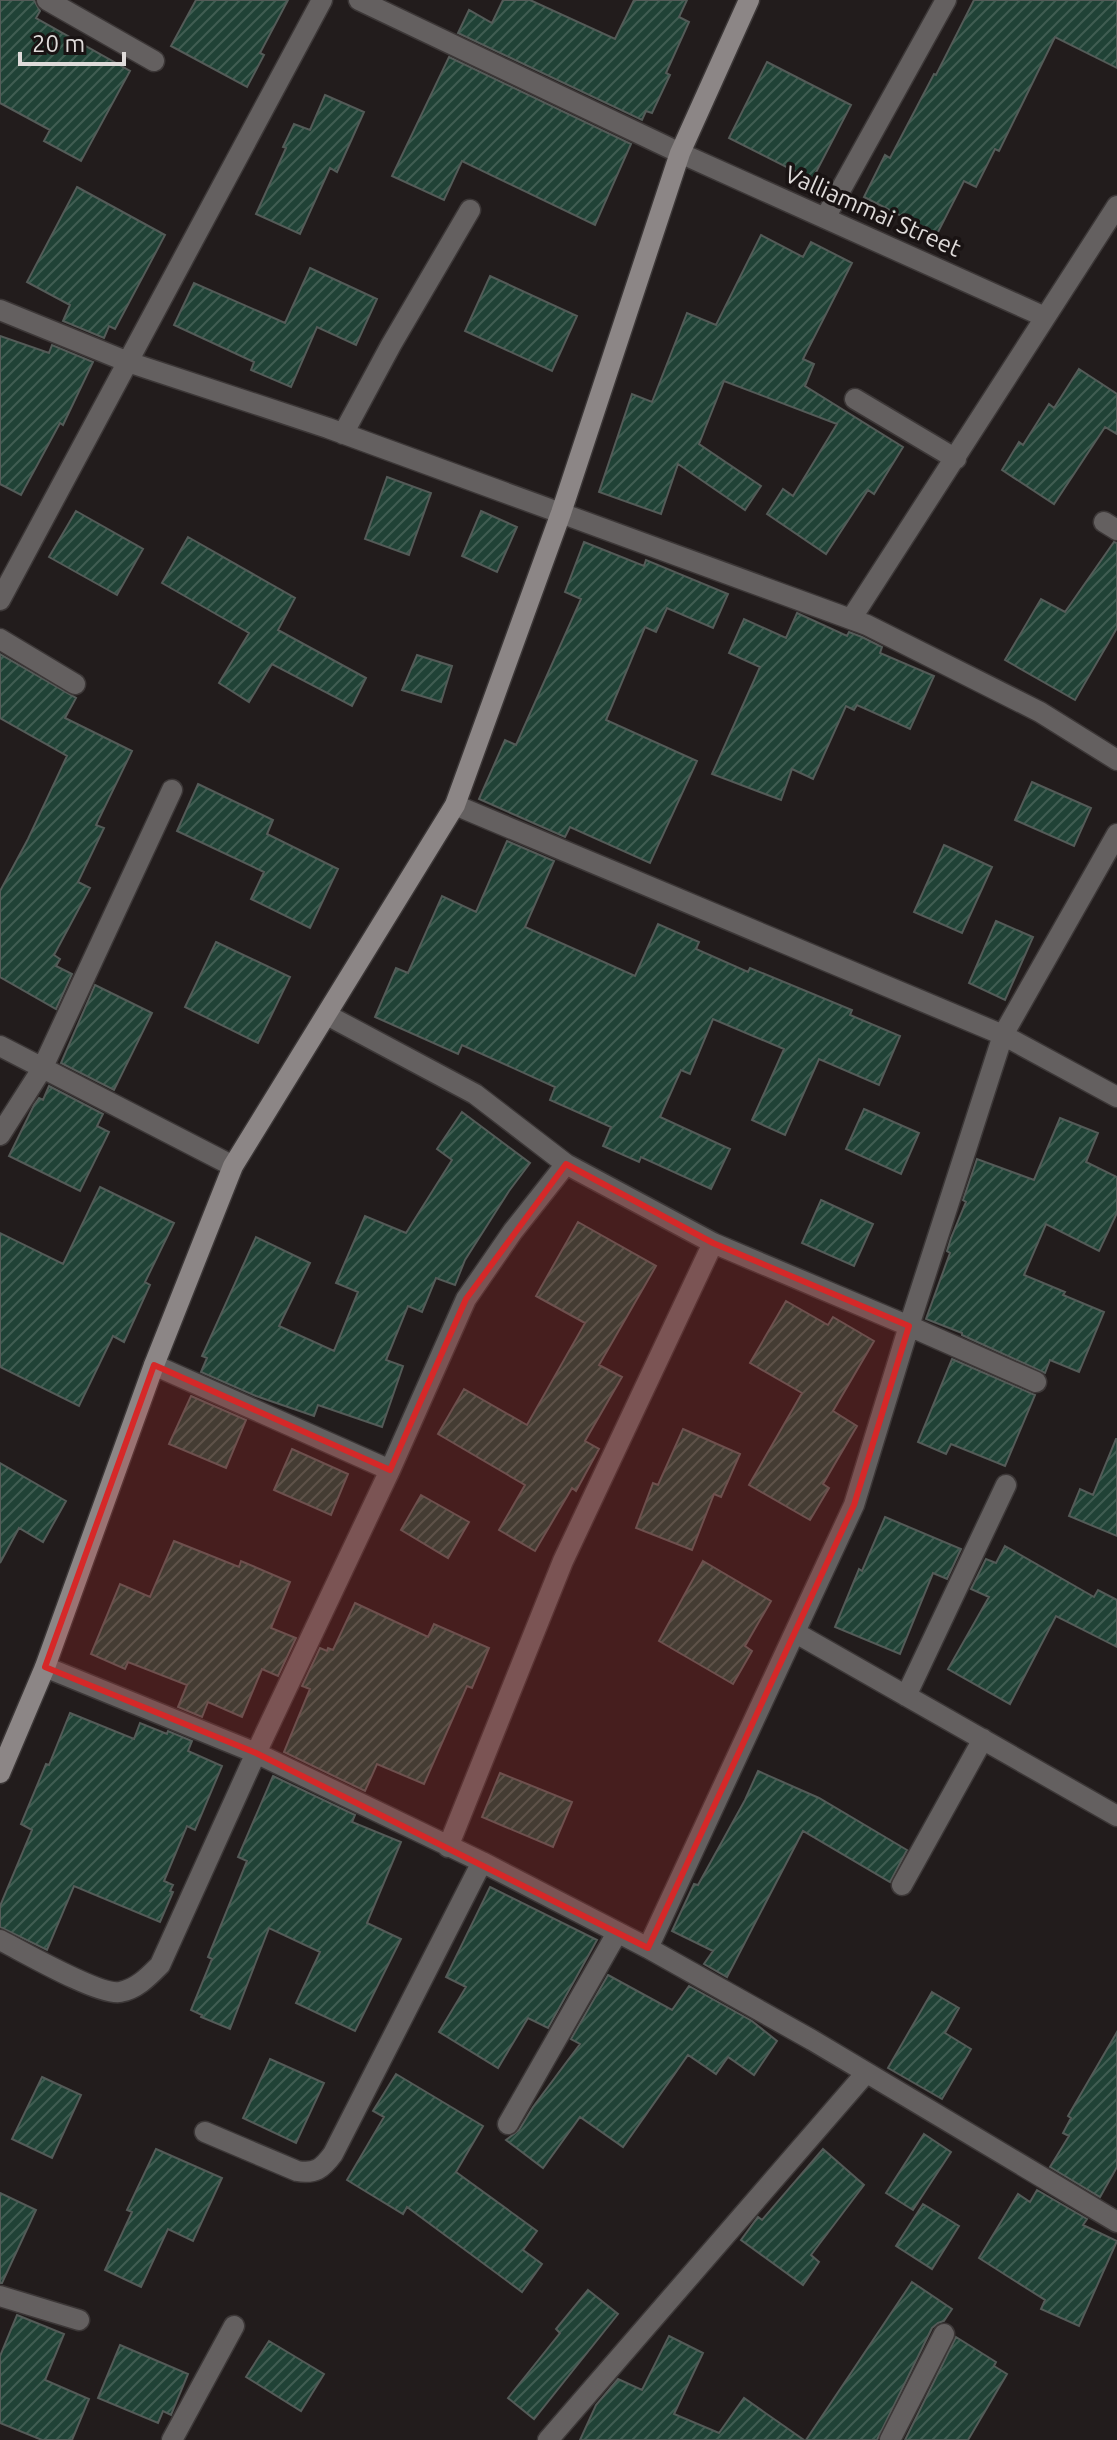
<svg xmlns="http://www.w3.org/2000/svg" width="1117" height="2440" viewBox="0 0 1117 2440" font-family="Ubuntu,sans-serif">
  <defs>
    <pattern id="building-hatch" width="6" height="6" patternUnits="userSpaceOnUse" patternTransform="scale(2)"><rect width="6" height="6" fill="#204236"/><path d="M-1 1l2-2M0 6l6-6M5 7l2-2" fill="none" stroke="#405d52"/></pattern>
  </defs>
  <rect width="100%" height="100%" fill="#221c1c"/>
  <path fill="url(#building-hatch)" stroke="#545b58" stroke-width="2" d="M 0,0 L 34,0 L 40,11 L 36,18 L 130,71 L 81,161 L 44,141 L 50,130 L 0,103 Z
    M 196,0 L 288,0 L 260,53 L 264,55 L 247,87 L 171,46 Z
    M 503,0 L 530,0 L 615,39 L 634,0 L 687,0 L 679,17 L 689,22 L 666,73 L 670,75 L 652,113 L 646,111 L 642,120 L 458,33 L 469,10 L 492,23 Z
    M 974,0 L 1117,0 L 1117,68 L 1055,37 L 999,151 L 995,149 L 976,187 L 964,181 L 937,234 L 864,197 L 885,155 L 890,158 L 934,74 L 936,75 Z
    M 449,57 L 631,144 L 595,225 L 462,161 L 444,200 L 392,176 Z
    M 767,62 L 851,105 L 812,180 L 729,138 Z
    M 325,95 L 364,112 L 337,172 L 330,168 L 300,234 L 256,214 L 286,148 L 283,147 L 294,124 L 310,130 Z
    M 77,187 L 165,235 L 115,329 L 109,326 L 104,338 L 63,321 L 70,305 L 27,282 Z
    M 761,235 L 803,257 L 811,242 L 852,263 L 803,359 L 814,364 L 805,386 L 903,447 L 874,494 L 868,490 L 826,554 L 767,514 L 783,489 L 793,496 L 837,424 L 724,381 L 699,444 L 761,486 L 745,510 L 678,464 L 661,514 L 599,492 L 632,394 L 652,402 L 687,313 L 716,325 Z
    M 310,268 L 377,299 L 356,345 L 317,327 L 291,387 L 251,370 L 254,362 L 174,325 L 194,283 L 285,323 Z
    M 490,276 L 577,316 L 552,371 L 465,331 Z
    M 0,336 L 49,353 L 52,345 L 93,362 L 63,425 L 60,423 L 21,495 L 0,484 Z
    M 1079,369 L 1117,394 L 1117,434 L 1105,427 L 1054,504 L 1002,470 L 1019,442 L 1023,445 L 1049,404 L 1054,408 Z
    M 387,477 L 431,493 L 409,555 L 365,539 Z
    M 76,511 L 143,549 L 117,595 L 49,557 Z
    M 481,511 L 517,527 L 497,572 L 462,556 Z
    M 188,537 L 295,598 L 278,630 L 366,678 L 352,706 L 272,664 L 249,702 L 219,683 L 249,633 L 162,583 Z
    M 584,542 L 644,566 L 646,560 L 728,594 L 713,628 L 667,608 L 656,632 L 645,627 L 606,720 L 697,761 L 650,863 L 570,827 L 565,837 L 479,799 L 505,740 L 516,745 L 581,599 L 565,592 Z
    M 1114,542 L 1117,543 L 1117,628 L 1075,700 L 1005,660 L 1041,599 L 1065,612 Z
    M 797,613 L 847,636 L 849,632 L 862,637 L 882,647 L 880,653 L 934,676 L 910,729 L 857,705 L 854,710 L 846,706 L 813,779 L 792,769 L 781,800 L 712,774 L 760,667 L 729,653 L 744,619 L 786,638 Z
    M 0,654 L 76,698 L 65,718 L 132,751 L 96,825 L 104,828 L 78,882 L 90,888 L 54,955 L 60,959 L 56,966 L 72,974 L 56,1009 L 0,977 L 0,891 L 28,839 L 67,756 L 0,718 Z
    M 417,655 L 452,666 L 441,702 L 402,690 Z
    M 1032,782 L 1091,808 L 1074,846 L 1015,820 Z
    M 198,784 L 273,820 L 267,834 L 338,869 L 310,928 L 251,899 L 264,872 L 177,831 Z
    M 507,841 L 554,861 L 525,927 L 635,976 L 658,924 L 699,942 L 696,949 L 748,972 L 750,968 L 852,1010 L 850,1015 L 900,1036 L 879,1085 L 819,1059 L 785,1135 L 752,1120 L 784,1049 L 713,1019 L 690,1074 L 681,1070 L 660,1117 L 730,1149 L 711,1189 L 641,1157 L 639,1162 L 603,1146 L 611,1127 L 550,1100 L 555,1087 L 462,1045 L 458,1054 L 375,1017 L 396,968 L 408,973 L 442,896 L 476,912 Z
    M 944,845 L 992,867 L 962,933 L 914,912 Z
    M 996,921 L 1033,937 L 1005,1000 L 969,983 Z
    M 216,942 L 290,977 L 258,1043 L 185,1007 Z
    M 95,985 L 152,1013 L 114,1090 L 61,1063 Z
    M 49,1086 L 103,1114 L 97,1126 L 109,1132 L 80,1191 L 9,1156 L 34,1105 L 39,1098 L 43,1100 Z
    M 864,1109 L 919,1133 L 901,1174 L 846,1149 Z
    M 462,1112 L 530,1163 L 509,1191 L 465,1260 L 455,1285 L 436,1278 L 422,1312 L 408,1306 L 386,1360 L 403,1366 L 382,1427 L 318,1405 L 314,1416 L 256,1396 L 201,1372 L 207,1358 L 202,1356 L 256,1237 L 310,1263 L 279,1326 L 334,1351 L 358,1292 L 336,1283 L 365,1216 L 406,1233 L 452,1160 L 437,1149 Z
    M 1060,1118 L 1098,1133 L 1086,1162 L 1117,1177 L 1117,1213 L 1099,1251 L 1046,1224 L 1024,1275 L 1065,1292 L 1063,1295 L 1104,1312 L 1079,1372 L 1050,1360 L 1045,1373 L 962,1335 L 962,1333 L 926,1319 L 950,1253 L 947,1251 L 951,1238 L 966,1202 L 963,1200 L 977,1159 L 1034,1180 Z
    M 100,1187 L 174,1223 L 145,1282 L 150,1285 L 124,1342 L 113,1336 L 79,1406 L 0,1367 L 0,1233 L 63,1264 Z
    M 821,1200 L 873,1224 L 854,1266 L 802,1243 Z
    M 578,1222 L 656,1266 L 599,1365 L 622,1377 L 585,1441 L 599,1449 L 576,1491 L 572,1488 L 535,1551 L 499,1530 L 525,1485 L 438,1434 L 464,1389 L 527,1425 L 585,1323 L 536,1296 Z
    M 786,1301 L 828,1325 L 833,1317 L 874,1341 L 833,1411 L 857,1426 L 823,1484 L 829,1488 L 810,1520 L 749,1485 L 802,1393 L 750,1363 Z
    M 952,1359 L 1035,1395 L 1005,1466 L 951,1444 L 946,1454 L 918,1442 Z
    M 191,1396 L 246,1420 L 226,1468 L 169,1444 Z
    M 683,1429 L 740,1454 L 721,1497 L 714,1494 L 692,1550 L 636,1528 L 653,1483 L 658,1485 Z
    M 1116,1439 L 1117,1439 L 1117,1536 L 1069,1516 L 1080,1489 L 1093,1495 Z
    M 292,1449 L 348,1474 L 331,1515 L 274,1490 Z
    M 0,1463 L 66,1501 L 43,1542 L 19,1528 L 0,1563 Z
    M 421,1495 L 469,1522 L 448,1558 L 401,1530 Z
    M 885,1517 L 961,1549 L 947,1579 L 933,1573 L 900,1654 L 835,1627 L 859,1569 L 862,1571 Z
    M 174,1541 L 239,1567 L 241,1561 L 290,1582 L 271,1628 L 296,1638 L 278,1676 L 262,1669 L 242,1717 L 208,1702 L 202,1717 L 178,1707 L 187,1685 L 128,1662 L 125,1669 L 91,1654 L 120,1584 L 150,1597 Z
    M 1005,1546 L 1094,1597 L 1098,1590 L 1117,1600 L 1117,1647 L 1056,1616 L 1010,1704 L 948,1669 L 989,1597 L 971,1589 L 986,1559 L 996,1563 Z
    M 703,1561 L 771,1601 L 745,1646 L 752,1651 L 733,1684 L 659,1641 Z
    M 355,1603 L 428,1637 L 434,1624 L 489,1648 L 472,1688 L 467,1686 L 424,1784 L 377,1764 L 365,1791 L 284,1752 L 310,1689 L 302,1686 L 320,1648 L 327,1651 L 328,1648 L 333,1650 Z
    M 70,1713 L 134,1739 L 140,1723 L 167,1734 L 168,1731 L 192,1741 L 188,1751 L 222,1766 L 195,1830 L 187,1826 L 164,1881 L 173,1885 L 170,1891 L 173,1892 L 160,1922 L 74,1886 L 47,1950 L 0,1927 L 0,1906 L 32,1830 L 21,1824 L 46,1764 L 49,1765 Z
    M 758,1771 L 819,1798 L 907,1850 L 890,1882 L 803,1831 L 727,1977 L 704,1964 L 713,1951 L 672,1931 L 694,1884 L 698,1885 L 745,1800 Z
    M 500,1773 L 572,1802 L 553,1847 L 482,1817 Z
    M 273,1776 L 355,1815 L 352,1822 L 401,1842 L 367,1923 L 401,1939 L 355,2031 L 296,2003 L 320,1952 L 269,1928 L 230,2029 L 201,2017 L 202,2015 L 191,2010 L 212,1959 L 208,1957 L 247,1861 L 238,1857 Z
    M 490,1887 L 597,1940 L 548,2028 L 528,2018 L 498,2068 L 439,2032 L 466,1987 L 446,1977 Z
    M 608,1975 L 672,2010 L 689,1986 L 752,2021 L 777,2041 L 754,2075 L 728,2057 L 716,2074 L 688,2055 L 623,2147 L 580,2117 L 543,2168 L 506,2140 L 519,2130 L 533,2107 L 580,2044 L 571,2039 Z
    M 932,1992 L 959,2008 L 945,2033 L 971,2049 L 942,2099 L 888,2068 Z
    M 1117,2032 L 1117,2167 L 1100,2197 L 1050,2167 L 1069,2136 L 1063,2133 L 1071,2118 L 1068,2116 Z
    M 270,2059 L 324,2083 L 296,2143 L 243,2118 Z
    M 396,2074 L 483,2126 L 456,2172 L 537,2231 L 523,2250 L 542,2264 L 522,2292 L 407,2207 L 403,2214 L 347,2180 L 384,2117 L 373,2111 Z
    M 42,2077 L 81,2095 L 52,2158 L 12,2139 Z
    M 924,2134 L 951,2152 L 913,2210 L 886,2193 Z
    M 156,2149 L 222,2178 L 193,2241 L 168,2229 L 141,2287 L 105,2270 L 132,2212 L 127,2210 Z
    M 823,2149 L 864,2185 L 811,2255 L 819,2262 L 803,2285 L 741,2240 L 758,2217 L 762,2220 Z
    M 1037,2190 L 1087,2219 L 1083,2225 L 1117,2241 L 1079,2326 L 1041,2309 L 1045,2300 L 979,2258 L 1018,2194 L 1030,2202 Z
    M 0,2193 L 36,2210 L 2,2283 L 0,2283 Z
    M 923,2204 L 959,2226 L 932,2269 L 896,2246 Z
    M 912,2282 L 952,2309 L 944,2321 L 938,2323 L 932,2328 L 877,2440 L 806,2440 Z
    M 588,2290 L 618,2314 L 534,2419 L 508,2398 L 560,2333 L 556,2329 Z
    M 17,2315 L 64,2334 L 45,2380 L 89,2399 L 72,2440 L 42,2440 L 0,2423 L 0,2356 Z
    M 669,2336 L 703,2353 L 674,2414 L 719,2433 L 744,2398 L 804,2440 L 580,2440 L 596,2405 L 618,2379 L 642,2390 Z
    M 956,2337 L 996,2362 L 994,2366 L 1007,2374 L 968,2440 L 905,2440 Z
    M 269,2341 L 324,2374 L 301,2411 L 246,2377 Z
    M 120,2345 L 188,2374 L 171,2415 L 163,2411 L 158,2423 L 98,2398 Z"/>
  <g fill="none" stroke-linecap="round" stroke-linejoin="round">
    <defs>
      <path id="street" d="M 47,0 L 154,61
        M 359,0 L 680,153 L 1045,317
        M 825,218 L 946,0
        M 0,310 L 128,362 L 328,428 L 867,625 L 1040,712 L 1117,760
        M 855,399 L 956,459
        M 343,434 L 391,345 L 470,210
        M 1104,522 L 1117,530
        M 0,600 L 322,0
        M 851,619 L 1117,206
        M 0,639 L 75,684
        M 455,805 L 1003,1035 L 1117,1097
        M 327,1015 L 475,1094 L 566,1164 L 713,1243 L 909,1326 L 854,1505 L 648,1948
        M 0,1046 L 233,1166
        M 0,1135 L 42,1069 L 172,790
        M 154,1365 L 390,1470
        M 1036,1382 L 909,1326 L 1003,1035 L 1117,834
        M 796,1633 L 1117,1816
        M 45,1667 L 256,1753 L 482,1862 L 648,1948 L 812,2040 L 1117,2222
        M 906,1696 L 1006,1485
        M 448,1847 L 563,1561 L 713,1243
        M 902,1885 L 983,1739
        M 0,1940 C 22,1951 99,1996 120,1992 C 137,1989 149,1976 160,1965 L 256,1753 L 390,1470 L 466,1299 L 513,1231 L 566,1164
        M 508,2124 L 617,1933
        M 205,2132 L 297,2171 C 315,2174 322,2169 333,2154 L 482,1862
        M 0,2296 L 79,2320
        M 172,2440 L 234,2326
        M 548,2440 L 866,2073
        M 890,2440 L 944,2334"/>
      <path id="secondary" d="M 0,1773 L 45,1667 L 154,1365 L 233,1166 L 455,805 L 561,513 L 680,153 L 749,0"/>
    </defs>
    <use href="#street" stroke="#3c3737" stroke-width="23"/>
    <use href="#secondary" stroke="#3c3737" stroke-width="23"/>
    <use href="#street" stroke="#646060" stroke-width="20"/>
    <use href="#secondary" stroke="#8c8686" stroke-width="20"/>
  </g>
  <path fill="#d62828" fill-opacity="0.2" stroke="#d62828" stroke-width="6" stroke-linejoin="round" d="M 566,1164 L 713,1243 L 909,1326 L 854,1505 L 648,1948 L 256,1753 L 45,1667 L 154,1365 L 390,1470 L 466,1299 Z"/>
  <g text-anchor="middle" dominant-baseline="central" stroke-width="7" stroke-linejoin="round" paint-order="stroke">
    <g font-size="24" fill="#dfdbda" stroke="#191313">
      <text transform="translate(873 211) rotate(24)">Valliammai Street</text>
    </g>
  </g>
  <path d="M20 52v12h104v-12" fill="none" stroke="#dfdbda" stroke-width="4"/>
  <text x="32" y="52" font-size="24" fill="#dfdbda" stroke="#191313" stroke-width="6" paint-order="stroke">20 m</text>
</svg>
